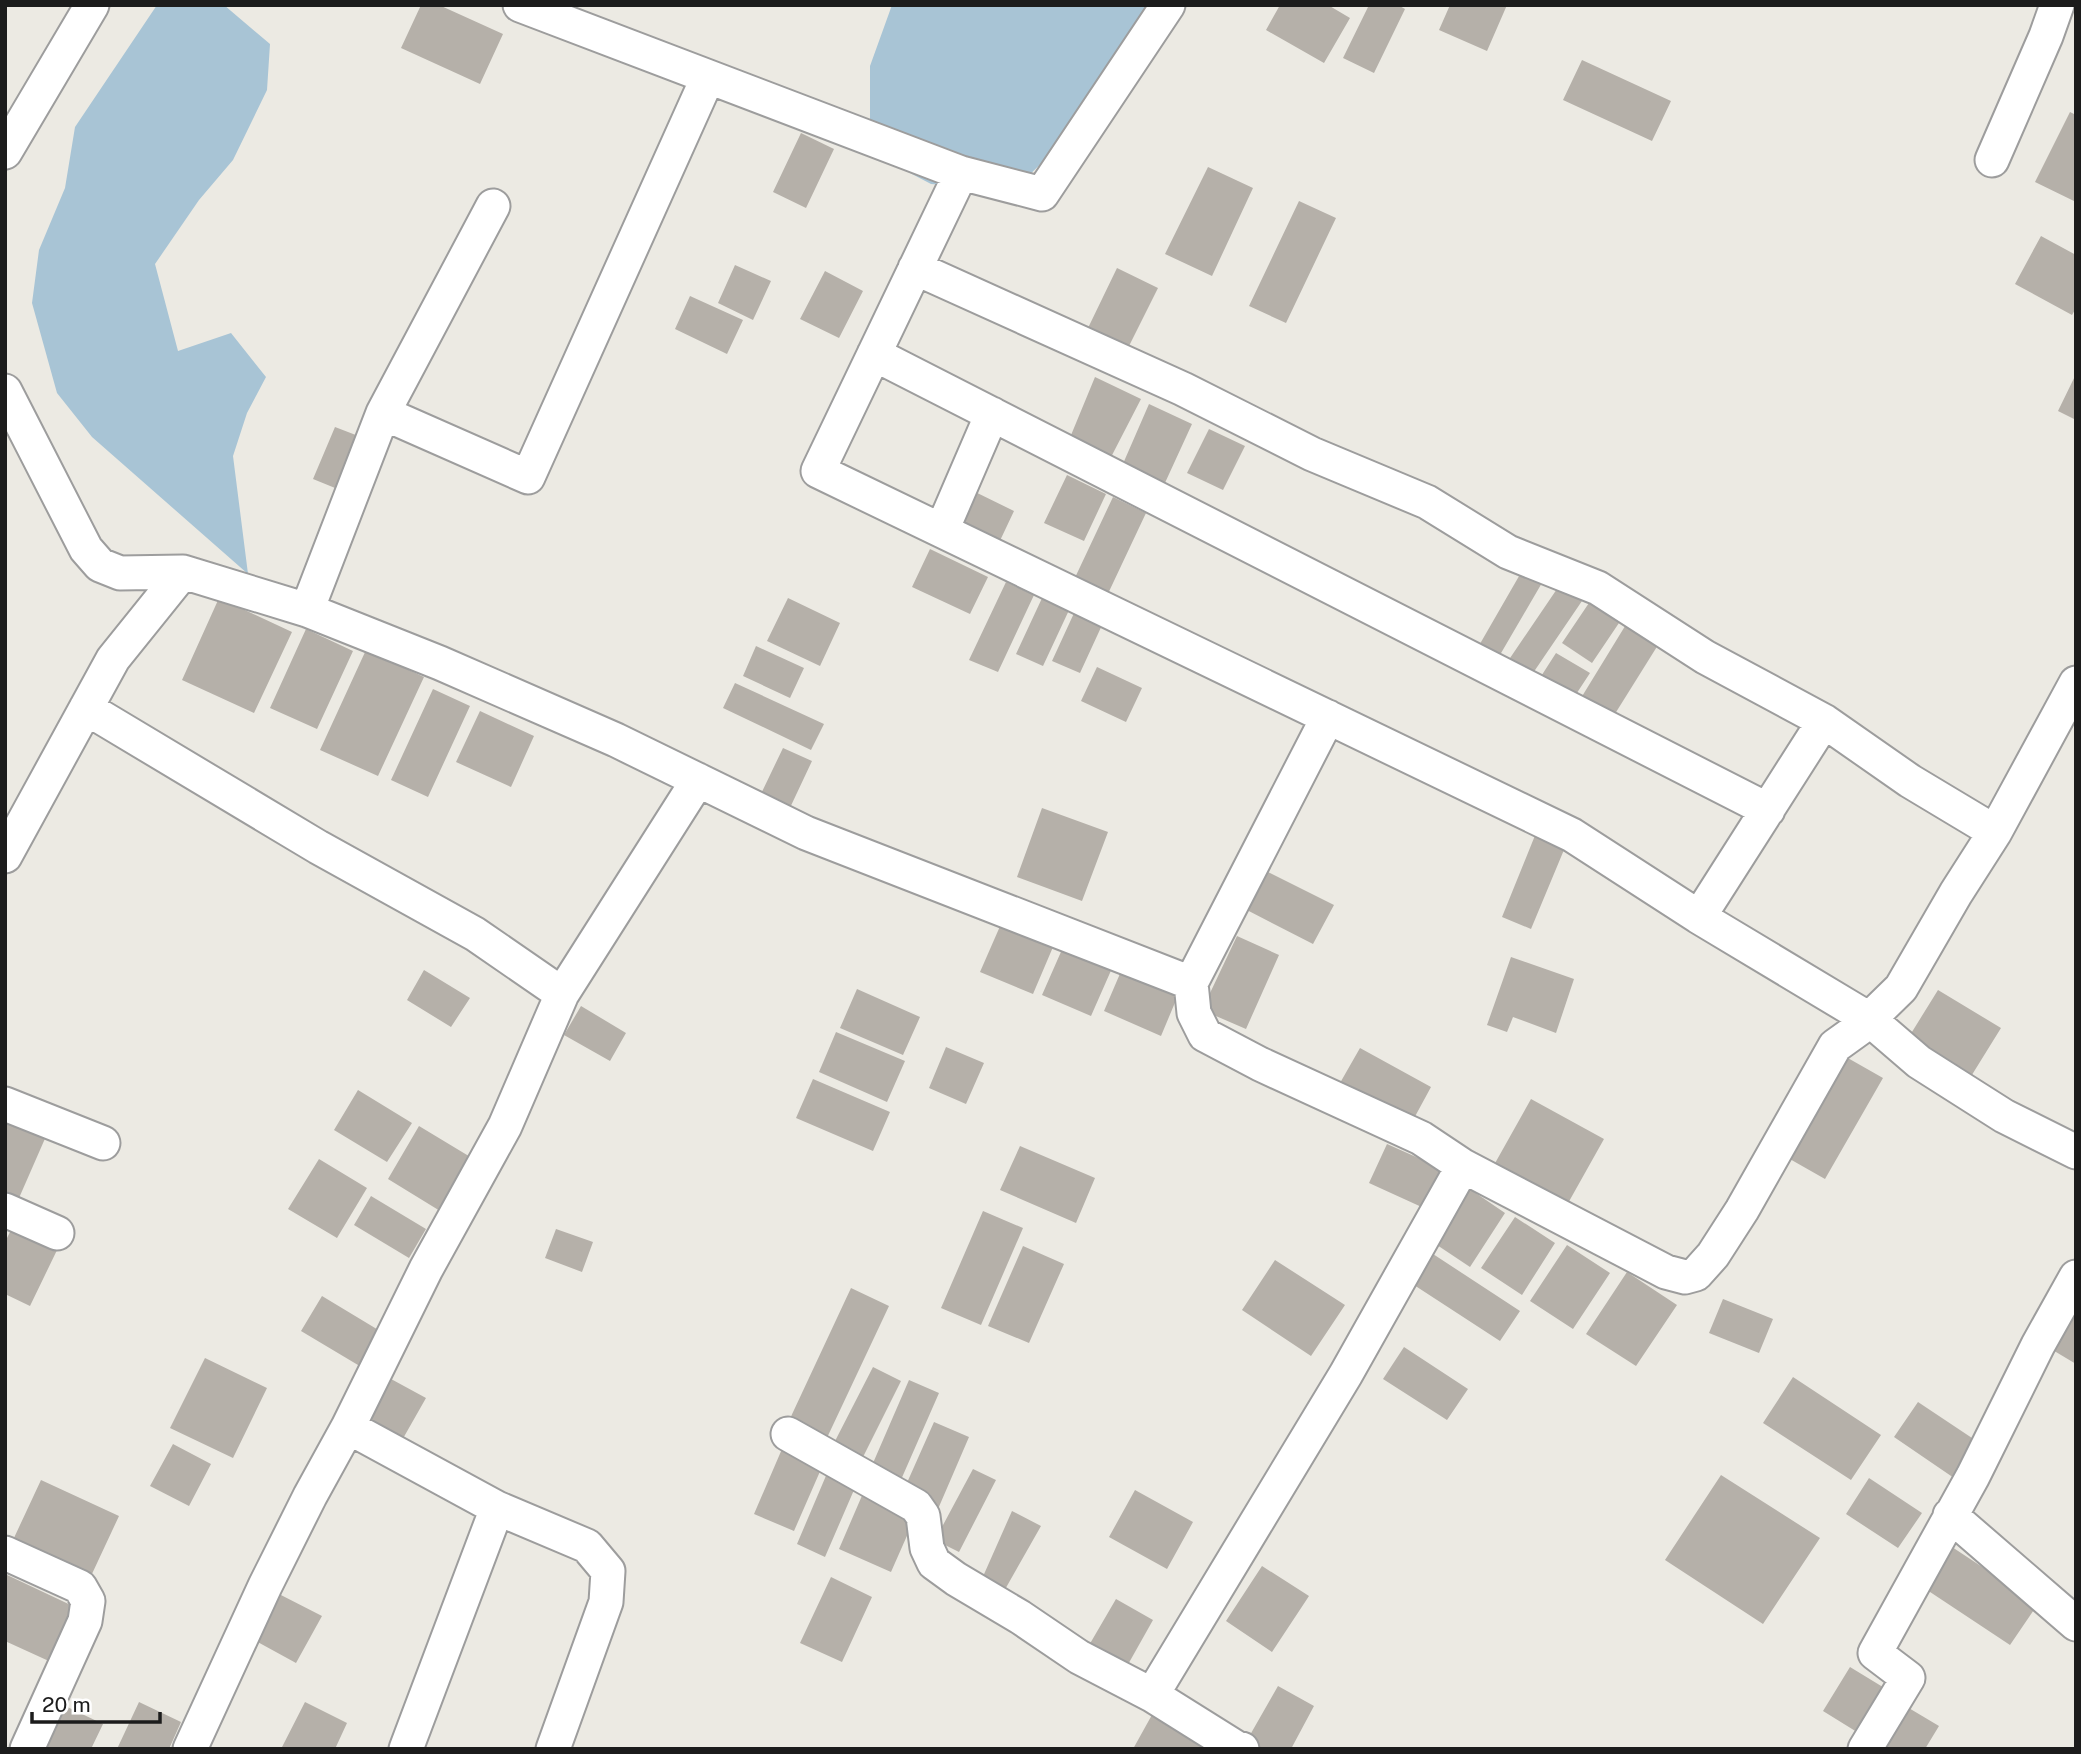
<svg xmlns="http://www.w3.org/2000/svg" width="2081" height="1754" viewBox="0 0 2081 1754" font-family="'Public Sans',sans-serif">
  <rect width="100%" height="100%" fill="#eceae3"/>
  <path fill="#a8c4d5" d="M 157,5 L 224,5 L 270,44 L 267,90 L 233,160 L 199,200 L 155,264 L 178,351 L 231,333 L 266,377 L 247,413 L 233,456 L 248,574 L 92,437 L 57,393 L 32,303 L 39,250 L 65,188 L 75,127 Z
    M 892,5 L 1157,5 L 1059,146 L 1013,191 L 931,184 L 870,152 L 870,66 Z"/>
  <path fill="#b5b0a9" d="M 421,5 L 439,5 L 503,34 L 480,84 L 401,48 Z
    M 1280,5 L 1328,5 L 1350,18 L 1324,63 L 1266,30 Z
    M 1369,5 L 1398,5 L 1405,9 L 1374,73 L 1343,58 Z
    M 1450,5 L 1507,5 L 1487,51 L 1439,30 Z
    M 1582,60 L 1671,101 L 1652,141 L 1563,100 Z
    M 2070,112 L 2076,115 L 2076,202 L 2035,182 Z
    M 801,133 L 834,149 L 806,208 L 773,192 Z
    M 1208,167 L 1253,188 L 1212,276 L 1165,254 Z
    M 1299,201 L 1336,218 L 1286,323 L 1249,306 Z
    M 2041,236 L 2076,255 L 2076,308 L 2072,315 L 2015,284 Z
    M 735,265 L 771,281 L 753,320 L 718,303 Z
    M 1117,268 L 1158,288 L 1128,348 L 1088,328 Z
    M 825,271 L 863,291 L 839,338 L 800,319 Z
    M 690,296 L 743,320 L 727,354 L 675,329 Z
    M 2076,374 L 2076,420 L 2058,411 Z
    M 1095,377 L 1141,399 L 1109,461 L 1069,440 Z
    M 1149,404 L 1192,424 L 1164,485 L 1122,466 Z
    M 335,427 L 361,437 L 340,490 L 313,479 Z
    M 1209,429 L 1245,446 L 1223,490 L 1187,473 Z
    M 1067,475 L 1106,494 L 1084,541 L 1044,523 Z
    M 963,486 L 1014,511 L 997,547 L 946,524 Z
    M 1113,497 L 1146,513 L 1105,600 L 1072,584 Z
    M 930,549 L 988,577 L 970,614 L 912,587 Z
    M 1526,564 L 1546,576 L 1497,660 L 1477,649 Z
    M 1006,582 L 1034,595 L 998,672 L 969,660 Z
    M 1561,583 L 1584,598 L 1531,676 L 1508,661 Z
    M 1043,596 L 1070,608 L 1043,666 L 1016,654 Z
    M 1593,597 L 1623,617 L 1592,663 L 1562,643 Z
    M 219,598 L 292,632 L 254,713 L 182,680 Z
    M 788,598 L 840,623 L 820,666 L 767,641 Z
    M 1075,611 L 1103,623 L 1080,673 L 1052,661 Z
    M 1630,618 L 1663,637 L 1613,717 L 1581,698 Z
    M 306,629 L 353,651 L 317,729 L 270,708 Z
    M 756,646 L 804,668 L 790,698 L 743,676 Z
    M 366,650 L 424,677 L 378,776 L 320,750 Z
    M 1556,653 L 1590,673 L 1571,702 L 1538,681 Z
    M 1097,667 L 1142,688 L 1126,722 L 1081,701 Z
    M 735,683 L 824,724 L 811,750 L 723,708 Z
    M 433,689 L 470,706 L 428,797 L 391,780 Z
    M 480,711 L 534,736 L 511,787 L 456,762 Z
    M 783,748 L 812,761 L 788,812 L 759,798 Z
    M 1042,808 L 1108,832 L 1082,901 L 1017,877 Z
    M 1536,833 L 1566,845 L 1531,929 L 1502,917 Z
    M 1262,869 L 1334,905 L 1313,944 L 1243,908 Z
    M 1001,924 L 1053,947 L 1033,994 L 980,972 Z
    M 1237,936 L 1279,955 L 1246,1029 L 1202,1010 Z
    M 1064,945 L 1113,966 L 1091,1016 L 1042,995 Z
    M 1511,957 L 1574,979 L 1556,1033 L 1513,1017 L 1507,1032 L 1487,1025 Z
    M 1122,969 L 1179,993 L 1161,1036 L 1104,1011 Z
    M 424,970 L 470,998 L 451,1027 L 407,1000 Z
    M 857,989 L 920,1017 L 903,1055 L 840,1028 Z
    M 1938,990 L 2001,1028 L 1970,1078 L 1907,1040 Z
    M 581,1006 L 626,1033 L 610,1061 L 564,1035 Z
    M 836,1032 L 905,1061 L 887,1102 L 819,1072 Z
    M 946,1047 L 984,1063 L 966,1104 L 929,1088 Z
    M 1360,1048 L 1431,1087 L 1412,1122 L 1340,1083 Z
    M 1839,1053 L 1883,1078 L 1825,1179 L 1781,1154 Z
    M 813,1079 L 890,1112 L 873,1151 L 796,1118 Z
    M 358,1090 L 412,1123 L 387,1162 L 334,1130 Z
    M 1531,1099 L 1604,1139 L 1567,1205 L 1494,1165 Z
    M 5,1116 L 47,1134 L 19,1198 L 5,1192 Z
    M 419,1126 L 477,1161 L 445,1214 L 388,1179 Z
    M 1387,1144 L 1443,1169 L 1426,1209 L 1369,1183 Z
    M 1020,1146 L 1095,1178 L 1076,1223 L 1000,1190 Z
    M 319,1159 L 367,1188 L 337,1238 L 288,1209 Z
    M 1464,1185 L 1505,1213 L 1470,1267 L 1428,1239 Z
    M 371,1196 L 426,1229 L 409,1258 L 354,1225 Z
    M 983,1211 L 1023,1228 L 981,1325 L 941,1308 Z
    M 1515,1217 L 1555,1243 L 1522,1295 L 1481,1268 Z
    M 14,1224 L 59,1246 L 30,1306 L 5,1294 L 5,1242 Z
    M 556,1229 L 593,1242 L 582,1272 L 545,1258 Z
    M 1567,1245 L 1610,1273 L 1573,1329 L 1530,1301 Z
    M 1023,1246 L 1064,1264 L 1029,1343 L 988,1326 Z
    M 1433,1254 L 1520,1311 L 1500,1341 L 1414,1285 Z
    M 1275,1260 L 1345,1305 L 1311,1356 L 1242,1310 Z
    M 1627,1272 L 1677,1305 L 1636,1366 L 1586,1334 Z
    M 851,1288 L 889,1306 L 825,1442 L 787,1425 Z
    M 322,1296 L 385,1334 L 363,1368 L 301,1331 Z
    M 2076,1297 L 2076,1364 L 2046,1346 Z
    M 1723,1299 L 1773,1319 L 1759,1353 L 1709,1333 Z
    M 1404,1347 L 1468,1389 L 1447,1420 L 1383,1379 Z
    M 205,1358 L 267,1388 L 233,1458 L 170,1428 Z
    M 873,1367 L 901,1381 L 863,1457 L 834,1443 Z
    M 380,1373 L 426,1398 L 401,1442 L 355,1418 Z
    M 1793,1377 L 1881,1435 L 1851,1480 L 1763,1423 Z
    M 909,1380 L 939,1393 L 900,1482 L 870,1470 Z
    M 1918,1402 L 1978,1442 L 1954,1478 L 1894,1437 Z
    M 934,1422 L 969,1437 L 938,1509 L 902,1494 Z
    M 785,1442 L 825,1460 L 794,1531 L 754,1514 Z
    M 173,1444 L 211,1464 L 189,1506 L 150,1486 Z
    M 973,1469 L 996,1480 L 959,1552 L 935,1540 Z
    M 828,1471 L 857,1483 L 825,1557 L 797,1544 Z
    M 1721,1475 L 1820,1538 L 1763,1624 L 1665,1560 Z
    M 1869,1478 L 1922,1513 L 1898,1548 L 1846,1514 Z
    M 41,1480 L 119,1516 L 91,1576 L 13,1540 Z
    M 1135,1490 L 1193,1522 L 1167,1569 L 1109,1537 Z
    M 864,1491 L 917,1513 L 891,1572 L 839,1549 Z
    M 1012,1511 L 1041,1526 L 1003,1593 L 981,1581 Z
    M 1949,1545 L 2038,1604 L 2010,1645 L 1921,1586 Z
    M 1262,1566 L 1309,1596 L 1272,1652 L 1226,1621 Z
    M 5,1574 L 77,1608 L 51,1662 L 5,1641 Z
    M 831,1577 L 872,1597 L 842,1662 L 800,1643 Z
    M 277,1593 L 322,1616 L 296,1663 L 252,1639 Z
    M 1116,1599 L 1153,1620 L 1126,1668 L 1088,1647 Z
    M 1850,1667 L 1891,1692 L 1865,1737 L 1823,1711 Z
    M 1278,1686 L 1314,1706 L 1291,1749 L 1257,1749 L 1246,1742 Z
    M 1897,1701 L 1939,1726 L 1925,1749 L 1868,1749 Z
    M 139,1702 L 181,1722 L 169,1749 L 117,1749 Z
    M 305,1702 L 347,1723 L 335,1749 L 281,1749 Z
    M 59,1703 L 103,1724 L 91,1749 L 38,1749 Z
    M 1153,1713 L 1218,1749 L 1133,1749 Z"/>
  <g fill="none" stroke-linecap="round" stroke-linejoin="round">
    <defs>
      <path id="street" d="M 520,5 L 961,173 L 818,471 L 1572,835 L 1699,917 L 1869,1019 L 1919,1062 L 2004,1116 L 2076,1152
        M 5,152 L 92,5
        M 1992,160 L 2046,36 L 2057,5
        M 961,173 L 1042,194 L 1168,5
        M 915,268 L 1183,389 L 1312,454 L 1427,502 L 1508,552 L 1598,588 L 1705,657 L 1824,721 L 1910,781 L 1995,832
        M 874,354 L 1768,810
        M 5,391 L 86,549 L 100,565 L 120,573 L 183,572
        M 383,413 L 528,477 L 708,77
        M 942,530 L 992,414
        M 307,610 L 383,413 L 493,206
        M 86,708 L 318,847 L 475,934 L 562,994 L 505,1126 L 426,1269 L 348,1427 L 310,1496 L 265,1586 L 190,1749
        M 5,856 L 113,659 L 183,572 L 307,610 L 440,663 L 616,740 L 806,833 L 1191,983 L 1194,1013 L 1205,1035 L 1260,1064 L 1421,1138 L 1463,1166
        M 1699,917 L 1824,721
        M 1191,983 L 1328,717
        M 562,994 L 698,780
        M 5,1104 L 103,1143
        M 5,1210 L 57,1233
        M 348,1427 L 497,1508 L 587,1546 L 608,1571 L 606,1602 L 553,1749
        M 788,1434 L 916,1506 L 923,1516 L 927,1548 L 934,1563 L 956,1579 L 1020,1617 L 1079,1657 L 1152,1695 L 1235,1747 L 1242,1749
        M 1950,1515 L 2076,1624
        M 5,1553 L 80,1587 L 88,1601 L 85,1621 L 27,1749
        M 1152,1695 L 1346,1374 L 1463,1166 L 1666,1272 L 1685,1277 L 1696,1274 L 1713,1255 L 1742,1210 L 1835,1046 L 1860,1028 L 1901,988 L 1956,893 L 1995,832 L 2076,683
        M 406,1749 L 497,1508
        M 1865,1749 L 1908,1678 L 1875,1653 L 1973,1476 L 2038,1345 L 2076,1277"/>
    </defs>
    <use href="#street" stroke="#9d9d9d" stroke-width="37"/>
    <use href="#street" stroke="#fff" stroke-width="33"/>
  </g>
  <rect width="2081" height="1754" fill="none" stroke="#1c1c1c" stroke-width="14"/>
  <path d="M32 1712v10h128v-10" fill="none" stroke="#1c1c1c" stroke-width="3.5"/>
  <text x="42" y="1712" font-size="21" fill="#1c1c1c" stroke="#ffffff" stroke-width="5" paint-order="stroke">20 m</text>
</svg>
